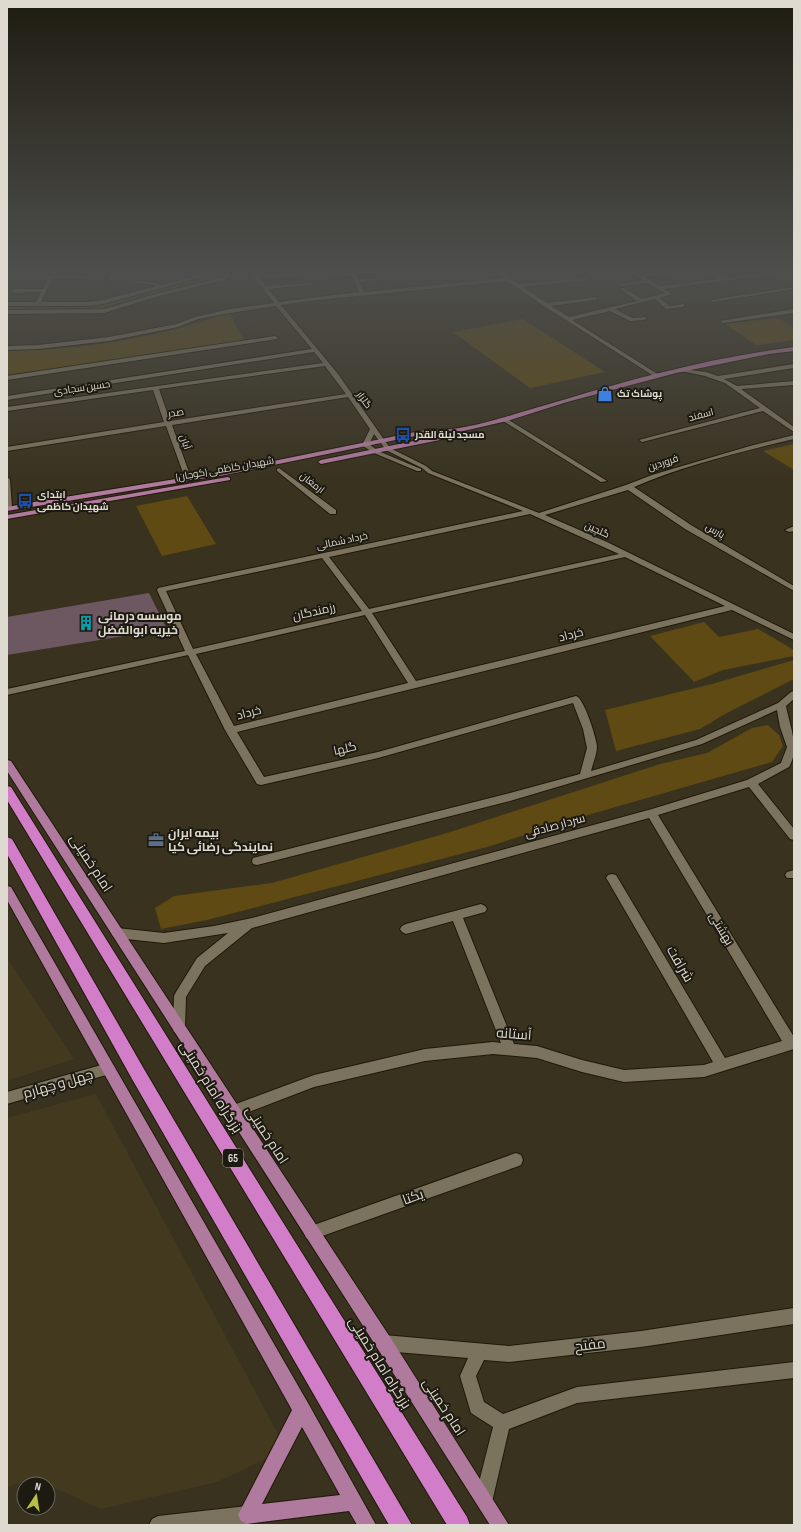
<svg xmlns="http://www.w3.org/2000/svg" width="801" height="1532" viewBox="0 0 801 1532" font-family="'Sofia Sans Condensed',Cairo,sans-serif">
  <rect width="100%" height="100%" fill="#39321f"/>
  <path fill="#43391f" d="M 7,958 L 74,1059 L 7,1081 Z
    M 96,1094 L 286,1449 L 217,1482 L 101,1509 L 35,1479 L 7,1487 L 7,1118 Z"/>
  <path fill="#5e4a12" d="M 212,270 L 224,270 L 224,274 L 219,278 L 210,281 L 103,309 L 7,310 L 7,304 L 82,306 L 205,276 L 212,272 Z
    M 229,313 L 245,341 L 7,375 L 7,351 C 46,350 87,347 125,340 C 161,334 195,324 229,313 Z
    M 778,318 L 794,328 L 794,340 L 756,345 L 725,324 Z
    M 523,319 L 605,372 L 530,388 L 453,332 Z
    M 794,444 L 794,470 L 763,451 Z
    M 187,496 L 216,544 L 162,556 L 136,506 Z
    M 704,622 L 719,637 L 758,629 L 794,650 L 794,656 L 723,670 L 694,682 L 650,636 Z
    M 794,660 L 794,679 L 725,714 L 700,729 L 616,751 L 605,710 L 712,684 Z
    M 768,725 L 779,735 L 783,746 L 772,762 L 588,815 L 487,847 L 207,920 L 161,929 L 155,908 L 174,896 L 272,883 L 447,833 L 660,764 L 707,753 L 752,728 Z"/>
  <path fill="#6d5761" d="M 149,593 L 167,629 L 7,655 L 7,617 Z"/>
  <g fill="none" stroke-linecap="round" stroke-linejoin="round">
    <defs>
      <path id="minor" d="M 51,270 L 56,271 L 54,276 L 84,276 L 86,277 L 84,278 L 52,279 L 41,302 L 86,302 L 103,300 L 156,286 L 150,284 L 134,283 L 132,281 L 151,282 L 161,285 L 202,274 L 206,272 L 206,270 L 210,270 L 211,272 L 206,276 L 103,304 L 86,306 L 7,306 L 7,302 L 36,302 L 41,292 L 14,293 L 11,291 L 14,289 L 43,289 Z
        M 112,270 L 116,270 L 112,280 L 108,280 Z
        M 226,270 L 230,270 L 230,276 L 224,280 L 159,296 L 104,313 L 7,314 L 7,310 L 104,309 L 155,294 L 220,278 L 226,275 Z
        M 248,270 L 252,270 L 256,275 L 301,274 L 300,270 L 304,270 L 306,275 L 304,276 L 259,277 L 266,286 L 312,283 L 314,284 L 268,289 L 279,302 L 359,292 L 352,276 L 330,275 L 329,270 L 333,270 L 334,273 L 350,273 L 350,272 L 358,270 L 367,270 L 367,271 L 355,273 L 358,279 L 376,279 L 378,280 L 359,282 L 364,292 L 504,278 L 493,270 L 498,270 L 519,284 L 589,278 L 587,280 L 523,287 L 547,303 L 597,297 L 597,299 L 595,300 L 551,306 L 569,317 L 637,301 L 621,290 L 621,288 L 623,288 L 642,299 L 665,293 L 647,283 L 620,286 L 622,284 L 643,280 L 628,270 L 633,270 L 641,275 L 682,271 L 684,272 L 645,277 L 660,286 L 718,279 L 709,272 L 711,270 L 720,270 L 715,272 L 723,278 L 794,270 L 794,271 L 664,289 L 672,294 L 660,298 L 669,306 L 684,304 L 684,306 L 682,307 L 666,309 L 655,299 L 615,309 L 633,318 L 646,317 L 646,319 L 644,320 L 630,321 L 610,311 L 572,320 L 659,375 L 659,377 L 657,378 L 544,306 L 507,281 L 309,301 L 281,305 L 338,374 L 390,448 L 426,466 L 432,471 L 539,513 L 626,485 L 652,475 L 750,446 L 794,435 L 794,439 C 740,452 685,465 634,487 L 691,525 L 794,586 L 794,591 L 685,529 L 628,490 L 545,515 L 607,542 L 794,634 L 794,640 L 732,610 L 237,732 L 264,777 L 378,752 L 576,696 C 584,698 596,737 597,746 C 597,754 593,763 591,771 L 696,740 L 778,703 L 791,692 L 794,691 L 794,699 L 786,706 C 790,727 800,748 789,767 L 758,784 L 794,829 L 794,840 L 790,839 L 749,787 L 658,815 L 794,1037 L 794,1049 L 704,1077 L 624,1082 L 582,1072 L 537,1058 L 493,1054 L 425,1061 L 314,1087 L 233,1118 L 228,1117 L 226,1112 L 228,1107 L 314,1075 L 425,1049 L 493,1042 L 501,1043 L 453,921 L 406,934 L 402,932 L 400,929 L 402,926 L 406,924 L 481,904 L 485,906 L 487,909 L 485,912 L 463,918 L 514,1044 L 537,1046 L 582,1060 L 624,1070 L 704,1065 L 713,1062 L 608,881 L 606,878 L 608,875 L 612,874 L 616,875 L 725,1058 L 782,1041 L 649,818 L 252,928 L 205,966 L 186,997 L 185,1028 L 184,1032 L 179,1034 L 174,1032 L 173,1028 L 174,996 L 176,992 L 197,958 L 228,933 L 164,943 L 117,938 L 113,936 L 111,933 L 113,930 L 117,928 L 164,933 L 214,926 L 252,918 L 652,809 L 747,780 L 781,763 L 787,747 L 780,727 L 777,710 L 702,744 L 510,801 L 257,865 L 253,864 L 252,861 L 253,858 L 510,793 L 580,774 L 587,748 L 583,729 L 573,703 L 378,758 L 261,785 L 257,784 L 225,730 L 188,655 L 7,695 L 7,689 L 185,651 L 157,590 L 158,588 L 523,511 L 428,473 L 422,468 L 386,450 L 374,434 L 369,444 L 378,451 L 421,469 L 421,471 L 417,471 L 374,453 L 363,446 L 362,445 L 370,429 L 348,397 L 172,425 L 191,478 L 188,480 L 185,478 L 166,426 L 7,451 L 7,447 L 164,422 L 153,390 L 7,411 L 7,407 L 323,363 L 314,352 L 7,400 L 7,396 L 312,349 L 276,306 L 230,313 L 198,319 L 178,327 L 109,341 L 38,349 L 7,350 L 7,346 L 38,345 L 109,337 L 177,324 L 195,317 L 230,309 L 274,303 ZM 325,366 L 346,394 L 170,421 L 159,389 ZM 530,514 L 619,554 L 369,609 L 329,557 ZM 625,557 L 725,606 L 416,681 L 372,613 ZM 322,558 L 362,611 L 193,649 L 166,591 ZM 365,615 L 408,683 L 234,726 L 196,654 Z
        M 794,287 L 794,289 L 713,302 L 710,300 Z
        M 794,309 L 794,313 L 723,323 L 720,321 Z
        M 275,336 L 278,338 L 277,339 L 7,380 L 7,376 Z
        M 794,364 L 794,368 L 724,379 L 737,386 L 794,381 L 794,385 L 741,389 L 794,427 L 794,432 L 763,411 L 642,442 L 639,440 L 760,408 L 725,383 L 705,376 L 681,371 L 681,369 L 706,372 L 718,376 Z
        M 503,419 L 507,419 L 607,481 L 601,482 L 503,421 Z
        M 279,468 L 336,510 L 336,514 L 330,514 L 277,471 L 277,469 Z
        M 7,477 L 10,479 L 12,508 L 8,510 Z
        M 794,526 L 794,531 L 789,532 L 785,530 Z
        M 794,870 L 794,878 L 787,878 L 785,875 L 787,872 Z
        M 108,1063 L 113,1065 L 115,1069 L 113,1073 L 7,1104 L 7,1092 Z
        M 516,1153 L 521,1155 L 523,1160 L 521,1165 L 516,1167 L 311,1240 L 306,1238 L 304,1233 L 306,1228 L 311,1226 Z
        M 794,1308 L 794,1324 L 641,1347 L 509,1362 L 484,1360 L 476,1376 L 484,1402 L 503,1414 L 577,1387 L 794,1362 L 794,1378 L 577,1403 L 509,1429 L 493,1498 L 490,1504 L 484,1507 L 478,1504 L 475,1498 L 493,1427 L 471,1413 L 460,1376 L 468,1358 L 384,1351 L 378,1349 L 376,1343 L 378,1337 L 384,1335 L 509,1346 L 641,1331 Z
        M 247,1506 L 253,1509 L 256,1515 L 253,1521 L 247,1524 L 149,1525 L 152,1519 L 158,1516 Z"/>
      <path id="major" d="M 794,347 L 794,351 L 769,354 L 676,373 L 567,402 L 507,421 L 446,435 L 440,440 L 321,464 L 318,462 L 321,460 L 438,436 L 440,434 L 430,433 L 225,475 L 7,511 L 7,507 L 34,502 L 225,471 L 430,429 C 446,431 459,428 475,425 C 505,418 533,408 563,400 C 638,377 716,357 794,347 Z
        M 228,477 L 230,478 L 230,480 L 7,519 L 7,515 Z
        M 7,760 L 11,761 L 390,1337 L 509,1525 L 490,1525 C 330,1273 168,1022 7,771 Z
        M 7,886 L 11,887 L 308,1403 L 376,1525 L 357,1525 L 349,1511 L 247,1524 L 241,1521 L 238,1515 L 241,1509 L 292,1410 L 7,900 ZM 302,1427 L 340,1495 L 262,1504 Z"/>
      <path id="highway" d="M 7,786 L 11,787 L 467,1517 L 470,1525 L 447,1525 L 7,800 Z
        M 7,837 L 12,839 L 144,1069 L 412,1525 L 389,1525 L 132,1079 L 7,854 Z"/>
    </defs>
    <use href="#minor" stroke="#201908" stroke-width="2"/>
    <use href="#major" stroke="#201908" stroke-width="2"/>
    <use href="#highway" stroke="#201908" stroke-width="2"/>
    <use href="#minor" fill="#7c735f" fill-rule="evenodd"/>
    <use href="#major" fill="#b0799e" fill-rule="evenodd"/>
    <use href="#highway" fill="#d27dc8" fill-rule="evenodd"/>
  </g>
  <linearGradient id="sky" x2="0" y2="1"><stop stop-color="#1f1c11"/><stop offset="0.56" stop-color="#4e4f4d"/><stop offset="1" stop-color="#4e4f4d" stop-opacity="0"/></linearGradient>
  <rect width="801" height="484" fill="url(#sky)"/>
  <defs>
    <symbol id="shop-bare" viewBox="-9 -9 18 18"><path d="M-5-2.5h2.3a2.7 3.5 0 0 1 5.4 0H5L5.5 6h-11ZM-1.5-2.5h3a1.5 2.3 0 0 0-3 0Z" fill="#3f7fe0" stroke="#1d1a12" stroke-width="2.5" paint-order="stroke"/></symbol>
    <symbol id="bus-bare" viewBox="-9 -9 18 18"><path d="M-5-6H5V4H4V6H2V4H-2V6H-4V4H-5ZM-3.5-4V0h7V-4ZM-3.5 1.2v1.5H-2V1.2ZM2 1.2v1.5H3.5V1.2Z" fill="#1a4fb4" stroke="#1d1a12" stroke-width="2.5" paint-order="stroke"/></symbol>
    <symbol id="building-bare" viewBox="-9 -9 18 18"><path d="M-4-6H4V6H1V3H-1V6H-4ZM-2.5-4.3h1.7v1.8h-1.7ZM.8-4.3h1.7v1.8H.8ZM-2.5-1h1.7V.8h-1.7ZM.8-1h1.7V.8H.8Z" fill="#0f9aa8" stroke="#1d1a12" stroke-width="2.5" paint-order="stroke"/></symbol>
    <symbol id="office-bare" viewBox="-9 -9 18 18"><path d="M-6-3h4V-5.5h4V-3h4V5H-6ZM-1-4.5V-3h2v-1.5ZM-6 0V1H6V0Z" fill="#5c6f8a" stroke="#1d1a12" stroke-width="2.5" paint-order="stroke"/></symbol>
  </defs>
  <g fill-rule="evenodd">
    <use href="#shop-bare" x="594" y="383" width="22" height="22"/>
    <use href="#bus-bare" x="392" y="424" width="22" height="22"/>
    <use href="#bus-bare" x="14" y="490" width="22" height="22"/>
    <use href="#building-bare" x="75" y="612" width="22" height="22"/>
    <use href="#office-bare" x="145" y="829" width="22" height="22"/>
  </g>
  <g text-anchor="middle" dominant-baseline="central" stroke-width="4" stroke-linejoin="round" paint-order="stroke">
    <g font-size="10" fill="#dfdacf" stroke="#1d1a12">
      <text transform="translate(82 388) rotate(-8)">حسین سجادی</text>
      <text transform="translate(364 400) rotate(54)">گلزار</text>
      <text transform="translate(176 413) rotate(-9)">صدر</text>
      <text transform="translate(701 415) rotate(-15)">اسفند</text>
      <text transform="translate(185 442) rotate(72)">آبان</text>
      <text transform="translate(663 463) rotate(-18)">فروردین</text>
      <text transform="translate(225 469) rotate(-10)">شهیدان کاظمی (کوجان)</text>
      <text transform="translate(312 483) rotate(38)">ارمغان</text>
      <text transform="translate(597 530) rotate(24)">گلچین</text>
      <text transform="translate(715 531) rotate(30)">پارس</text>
      <text transform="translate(342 541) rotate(-12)">خرداد شمالی</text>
    </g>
    <g font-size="10" font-weight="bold" fill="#dfdacf" stroke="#1d1a12" text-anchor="start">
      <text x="617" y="394">پوشاک تک</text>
      <text x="415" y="435">مسجد لیلة القدر</text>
      <text x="37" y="495">ابتدای<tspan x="37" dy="12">شهیدان کاظمی</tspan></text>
    </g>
    <rect fill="#1d1a12" stroke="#a5a096" stroke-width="1" x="223" y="1149" width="20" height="18" rx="3"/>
    <g font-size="11" font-weight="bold" fill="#dfdacf">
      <text x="233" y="1158">65</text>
    </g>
    <g font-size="12" fill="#dfdacf" stroke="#1d1a12">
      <text transform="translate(314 612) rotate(-13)">رزمندگان</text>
      <text transform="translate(571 635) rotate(-14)">خرداد</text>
      <text transform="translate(249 713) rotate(-14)">خرداد</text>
      <text transform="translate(345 749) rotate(-13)">گلها</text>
      <text transform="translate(555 826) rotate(-15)">سردار صادقی</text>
      <text transform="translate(721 929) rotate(59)">بهشتی</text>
    </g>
    <g font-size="12" font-weight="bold" fill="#dfdacf" stroke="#1d1a12" text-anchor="start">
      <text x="98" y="616">موسسه درمانی<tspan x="98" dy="14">خیریه ابوالفضل</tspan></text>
      <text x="168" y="833">بیمه ایران<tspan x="168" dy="14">نمایندگی رضائی کيا</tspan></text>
    </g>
    <g font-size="14" fill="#dfdacf" stroke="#1d1a12">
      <text transform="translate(91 863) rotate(57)">امام خمینی</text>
      <text transform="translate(680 964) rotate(60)">شرافت</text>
      <text transform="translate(514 1034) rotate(4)">آستانه</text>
      <text transform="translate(58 1084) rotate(-16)">چهل و چهارم</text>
      <text transform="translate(211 1087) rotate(58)">بزرگراه امام خمینی</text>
      <text transform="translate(267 1135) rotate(57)">امام خمینی</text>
      <text transform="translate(413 1197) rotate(-20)">یکتا</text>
      <text transform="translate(590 1345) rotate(-7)">مفتح</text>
      <text transform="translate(380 1363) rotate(58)">بزرگراه امام خمینی</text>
      <text transform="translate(444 1407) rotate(57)">امام خمینی</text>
    </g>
  </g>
  <rect width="801" height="1532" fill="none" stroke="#dfdacf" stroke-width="16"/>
  <g transform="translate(36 1496) rotate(12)"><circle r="19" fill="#1d1a12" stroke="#6b675e"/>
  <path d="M0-3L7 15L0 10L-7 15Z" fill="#bac046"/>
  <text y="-6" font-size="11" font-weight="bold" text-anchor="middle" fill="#dfdacf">N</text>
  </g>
</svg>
